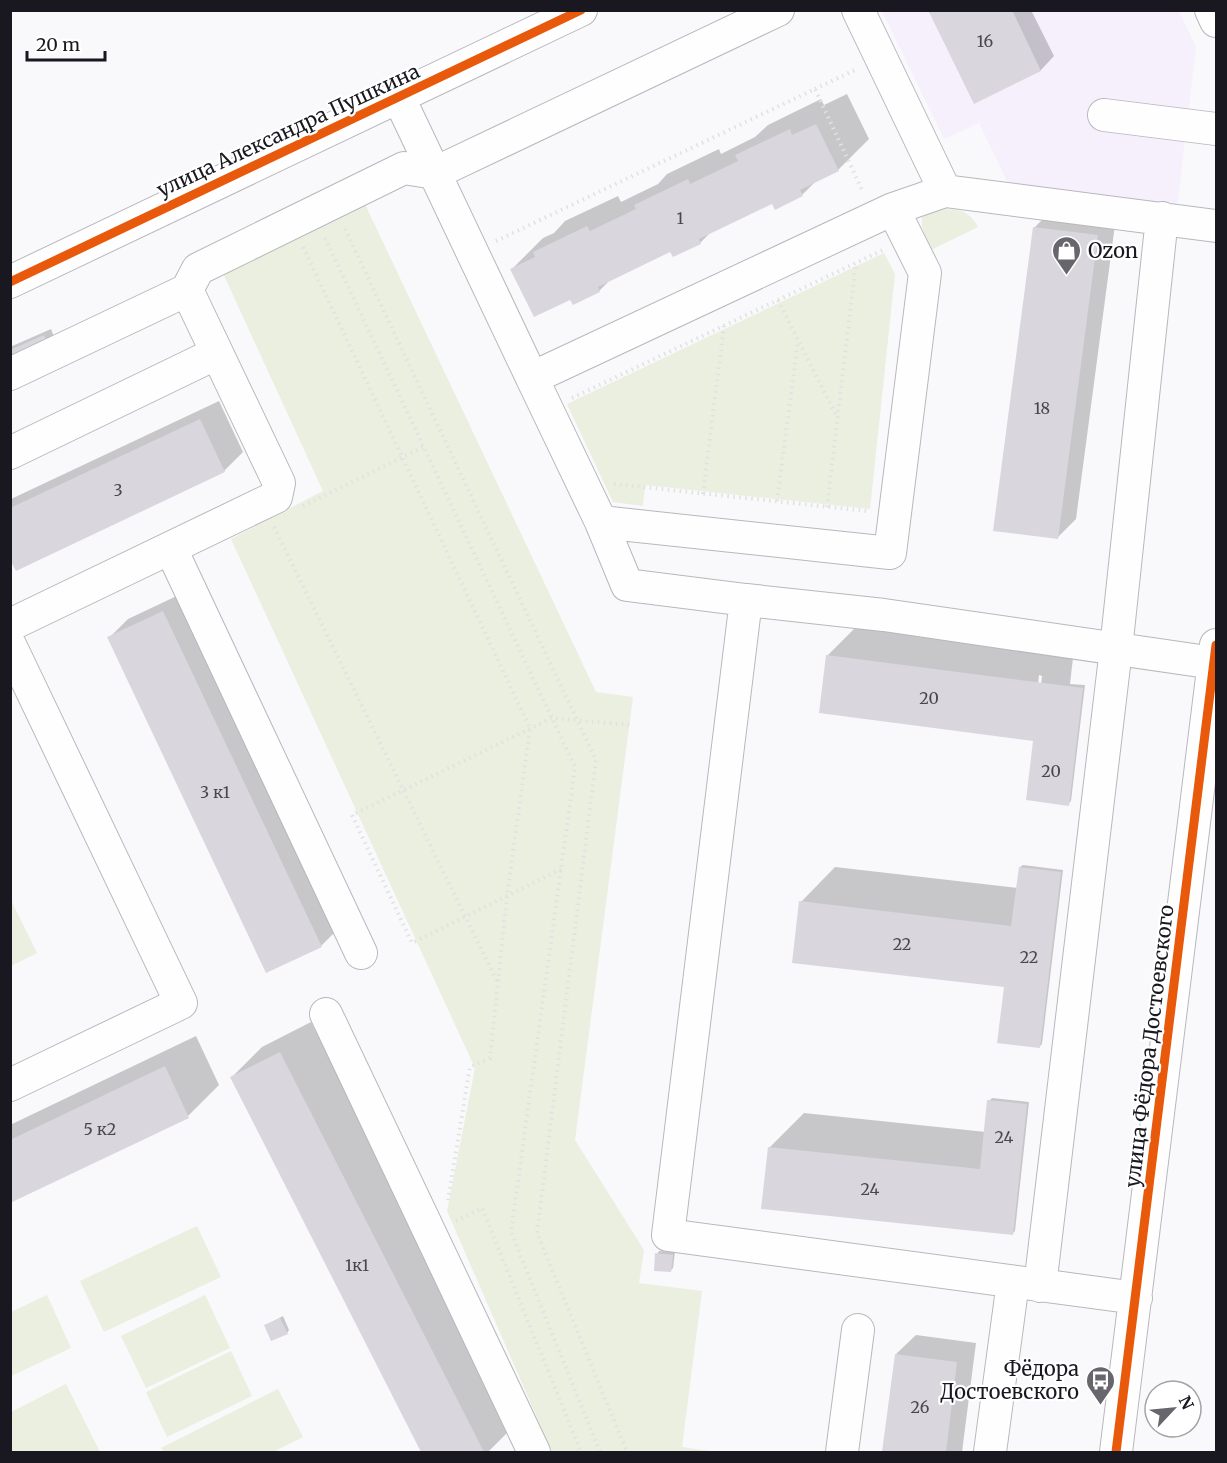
<svg xmlns="http://www.w3.org/2000/svg" width="1227" height="1463" viewBox="0 0 1227 1463" font-family="Merriweather,serif">
  <rect width="100%" height="100%" fill="#f9f8fb"/>
  <path fill="#f6f0fd" d="M 882,11 L 1179,11 L 1196,47 L 1177,208 L 1010,187 L 979,123 L 944,139 Z"/>
  <path fill="#eaefe0" d="M 363,200 L 596,692 L 633,697 L 575,1140 L 644,1250 L 639,1283 L 702,1291 L 682,1447 L 717,1452 L 552,1452 L 447,1211 L 475,1068 L 231,539 L 323,491 L 221,269 Z
    M 935,209 C 957,210 967,207 978,227 L 931,250 L 922,227 L 922,217 Z
    M 884,253 L 895,274 L 870,509 L 645,485 L 643,506 L 613,502 L 567,404 Z
    M 10,898 L 37,953 L 11,966 L 10,966 Z
    M 197,1226 L 221,1277 L 104,1332 L 80,1281 Z
    M 47,1295 L 71,1348 L 11,1376 L 11,1312 Z
    M 205,1295 L 230,1348 L 146,1388 L 121,1336 Z
    M 231,1351 L 252,1396 L 167,1437 L 146,1392 Z
    M 66,1384 L 100,1452 L 11,1452 L 11,1412 Z
    M 278,1389 L 303,1437 L 273,1452 L 164,1452 L 161,1448 Z"/>
  <path fill="#0003" fill-rule="evenodd" d="M 929,10 L 1031,10 L 1054,56 L 1041,70 L 975,102 Z
    M 847,94 L 869,139 L 838,170 L 816,181 L 802,195 L 772,202 L 713,230 L 700,243 L 671,250 L 612,278 L 599,291 L 570,298 L 512,269 L 543,238 L 554,233 L 565,221 L 618,196 L 621,202 L 658,184 L 667,174 L 719,149 L 721,154 L 755,137 L 768,125 L 821,99 L 824,105 Z
    M 1054,208 L 1116,217 L 1076,519 L 1057,538 L 1035,227 Z
    M 51,329 L 57,344 L 10,368 L 10,347 Z
    M 219,401 L 243,452 L 224,471 L 10,557 L 11,499 Z
    M 183,593 L 340,927 L 321,946 L 109,638 L 128,619 Z
    M 862,621 L 1074,649 L 1070,684 L 1085,685 L 1071,801 L 1068,804 L 1035,737 L 827,656 ZM 1039,675 L 1042,676 L 1039,703 L 1036,703 Z
    M 1023,865 L 1063,870 L 1042,1044 L 1039,1047 L 1005,986 L 801,902 L 835,867 L 1018,888 L 1020,867 Z
    M 311,1022 L 516,1424 L 488,1452 L 423,1452 L 231,1078 L 262,1047 Z
    M 196,1036 L 219,1085 L 188,1116 L 10,1201 L 10,1125 Z
    M 992,1098 L 1029,1102 L 1015,1231 L 1012,1234 L 769,1148 L 804,1113 L 986,1132 L 989,1101 Z
    M 659,1251 L 675,1252 L 673,1268 L 671,1270 L 657,1254 Z
    M 283,1316 L 289,1330 L 287,1333 L 266,1325 Z
    M 916,1335 L 976,1343 L 962,1452 L 884,1452 L 896,1354 Z"/>
  <path fill="#d9d7dd" d="M 928,10 L 1012,10 L 1041,71 L 974,104 Z
    M 816,124 L 839,171 L 800,190 L 803,196 L 775,210 L 772,204 L 699,239 L 701,244 L 688,250 L 673,257 L 670,252 L 598,287 L 600,292 L 573,305 L 570,300 L 534,317 L 510,269 L 535,257 L 533,252 L 587,226 L 590,231 L 636,209 L 634,205 L 688,179 L 690,184 L 738,161 L 735,155 L 790,129 L 792,135 Z
    M 1033,227 L 1098,235 L 1058,539 L 993,531 Z
    M 44,335 L 51,352 L 10,370 L 10,350 Z
    M 200,419 L 225,472 L 16,571 L 10,560 L 10,508 Z
    M 163,611 L 322,947 L 266,973 L 107,637 Z
    M 826,655 L 1083,688 L 1069,806 L 1026,800 L 1033,741 L 819,713 Z
    M 1019,867 L 1061,872 L 1040,1048 L 997,1043 L 1004,987 L 792,963 L 799,901 L 1011,926 Z
    M 280,1052 L 484,1452 L 421,1452 L 230,1077 Z
    M 165,1066 L 189,1118 L 10,1203 L 10,1140 Z
    M 987,1100 L 1027,1104 L 1013,1235 L 761,1209 L 768,1147 L 980,1169 Z
    M 655,1253 L 673,1255 L 671,1272 L 654,1271 Z
    M 280,1318 L 288,1334 L 271,1341 L 264,1325 Z
    M 895,1354 L 957,1362 L 946,1452 L 882,1452 Z"/>
  <g fill="none" stroke-linecap="round" stroke-linejoin="round">
    <defs>
      <path id="minor" d="M 858,10 L 945,191
        M 1211,10 L 1216,21
        M 399,98 L 532,378
        M 1104,115 L 1216,129
        M 893,209 L 532,378 L 601,522 L 627,585 L 746,600 L 668,1235 L 1136,1298
        M 10,282 L 581,10
        M 10,374 L 187,290 L 198,269 L 404,168 L 435,173 L 778,10
        M 10,453 L 217,353
        M 601,522 L 890,553 L 925,273 L 893,209 L 945,191 L 1216,226
        M 171,549 L 361,953
        M 746,600 L 884,615 L 1214,663
        M 10,625 L 276,497 L 279,483 L 187,290
        M 10,645 L 181,1003 L 10,1085
        M 326,1014 L 534,1452
        M 1040,1286 L 1116,649 L 1162,218
        M 842,1452 L 858,1330
        M 990,1452 L 1013,1282
        M 1116,1452 L 1216,645"/>
    </defs>
    <use href="#minor" stroke="#b9b7bd" stroke-width="34"/>
    <path stroke="#e1e1e2" stroke-width="4" stroke-dasharray="1.5 4.5" stroke-linecap="butt" d="M 815,89 L 855,70
      M 345,229 L 596,760 L 537,1233 L 627,1452
      M 325,238 L 575,767 L 511,1232 L 600,1452
      M 496,241 L 815,89 L 863,192
      M 303,247 L 530,728 L 507,896 L 490,1058 L 470,1067 L 448,1200
      M 778,300 L 837,417
      M 572,398 L 883,250
      M 614,484 L 867,511
      M 703,494 L 724,326
      M 777,501 L 798,341
      M 303,506 L 423,447
      M 827,507 L 856,263
      M 274,527 L 497,981
      M 561,869 L 412,943 L 352,815 L 552,718 L 631,725
      M 456,1221 L 482,1208 L 581,1452"/>
    <use href="#minor" stroke="#fefefe" stroke-width="32"/>
    <defs>
      <path id="cycleway" d="M 10,282 L 581,10
        M 1116,1452 L 1216,645"/>
    </defs>
    <use href="#cycleway" stroke="#fff" stroke-width="13"/>
    <use href="#cycleway" stroke="#e8590c" stroke-width="9"/>
  </g>
  <defs>
    <symbol id="shop-pin" viewBox="-11 -11 22 30"><path d="M0 17L-7.5 6A9.5 9.5 0 1 1 7.5 6Z" fill="#67666c" stroke="#fff"/><path d="M-5-2.5h2.3a2.7 3.5 0 0 1 5.4 0H5L5.5 6h-11ZM-1.5-2.5h3a1.5 2.3 0 0 0-3 0Z" fill="#fff"/></symbol>
    <symbol id="bus-pin" viewBox="-11 -11 22 30"><path d="M0 17L-7.5 6A9.5 9.5 0 1 1 7.5 6Z" fill="#67666c" stroke="#fff"/><path d="M-5-6H5V4H4V6H2V4H-2V6H-4V4H-5ZM-3.5-4V0h7V-4ZM-3.5 1.2v1.5H-2V1.2ZM2 1.2v1.5H3.5V1.2Z" fill="#fff"/></symbol>
  </defs>
  <g fill-rule="evenodd">
    <use href="#shop-pin" x="1050" y="234" width="33" height="45"/>
    <use href="#bus-pin" x="1084" y="1364" width="33" height="45"/>
  </g>
  <g text-anchor="middle" dominant-baseline="central" stroke-width="4.5" stroke-linejoin="round" paint-order="stroke">
    <g font-size="16" fill="#49474e">
      <text x="985" y="41">16</text>
      <text x="680" y="218">1</text>
      <text x="1042" y="408">18</text>
      <text x="118" y="490">3</text>
      <text x="929" y="698">20</text>
      <text x="1051" y="771">20</text>
      <text x="215" y="792">3 к1</text>
      <text x="902" y="944">22</text>
      <text x="1029" y="957">22</text>
      <text x="100" y="1129">5 к2</text>
      <text x="1004" y="1137">24</text>
      <text x="870" y="1189">24</text>
      <text x="357" y="1265">1к1</text>
      <text x="920" y="1407">26</text>
    </g>
    <g font-size="20" fill="#19171f" stroke="#fff">
      <text transform="translate(288 130) rotate(-25)">улица Александра Пушкина</text>
      <text transform="translate(1149 1046) rotate(-83)">улица Фёдора Достоевского</text>
    </g>
    <g font-size="20" fill="#19171f" stroke="#fff" text-anchor="start">
      <text x="1088" y="250">Ozon</text>
      <text x="1079" y="1368" text-anchor="end">Фёдора<tspan x="1079" dy="23">Достоевского</tspan></text>
    </g>
  </g>
  <rect width="1227" height="1463" fill="none" stroke="#19171f" stroke-width="24"/>
  <g transform="translate(1173 1409) rotate(64)"><circle r="28" fill="#ffffff" stroke="#a3a2a5" stroke-width="1.5"/>
  <path d="M0-4.5L10 22L0 15L-10 22Z" fill="#67666c"/>
  <text y="-9" font-size="16" font-weight="bold" text-anchor="middle" fill="#19171f">N</text>
  </g>
  <path d="M27 51v9h78v-9" fill="none" stroke="#19171f" stroke-width="3"/>
  <text x="36" y="51" font-size="18" fill="#19171f" stroke="#ffffff" stroke-width="4.5" paint-order="stroke">20 m</text>
</svg>
